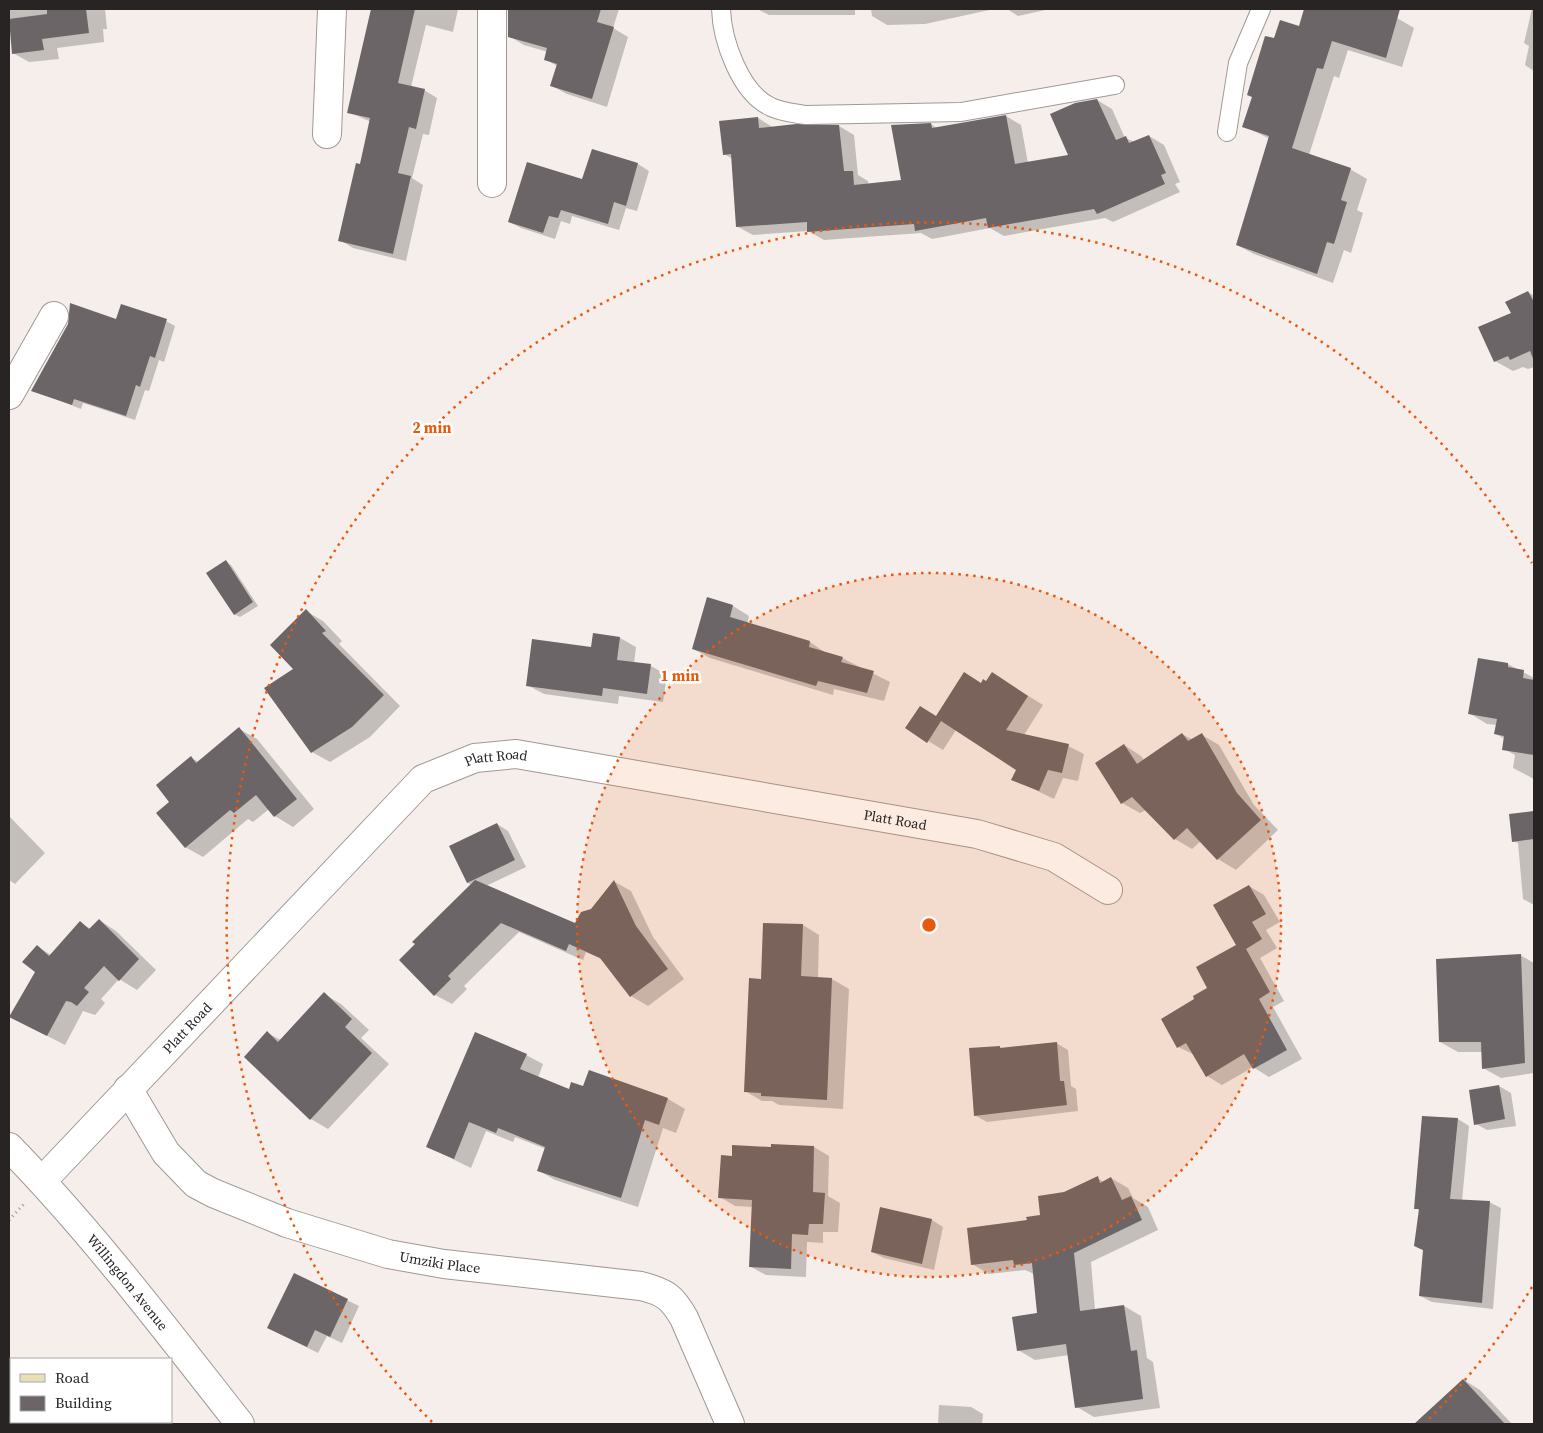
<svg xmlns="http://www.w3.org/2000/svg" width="1543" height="1433" viewBox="0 0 1543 1433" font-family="'Source Serif 4',serif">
  <rect width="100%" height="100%" fill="#f5eeea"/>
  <path fill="#0003" d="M 9,9 L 105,9 L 107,29 L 103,29 L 104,42 L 57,48 L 59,59 L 29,62 L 13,53 Z
    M 372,9 L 458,9 L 453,32 L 426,25 L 411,87 L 424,90 L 437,98 L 429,135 L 423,134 L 412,178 L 423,185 L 406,261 L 353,248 L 340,240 L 371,122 L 349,112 Z
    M 508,9 L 619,9 L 613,28 L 628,37 L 607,107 L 567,94 L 552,86 L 557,66 L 545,59 L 548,52 L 524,45 L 509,36 Z
    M 757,9 L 855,9 L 855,15 L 769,15 Z
    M 871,9 L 994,9 L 925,24 L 887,25 L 872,16 Z
    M 1007,9 L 1050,9 L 1018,16 Z
    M 1306,9 L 1367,9 L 1397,18 L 1414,28 L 1402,67 L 1348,50 L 1339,78 L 1334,76 L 1309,155 L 1350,169 L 1367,179 L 1357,210 L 1363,213 L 1351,253 L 1344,250 L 1333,283 L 1254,254 L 1237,245 L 1270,139 L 1244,126 L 1275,40 L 1300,28 Z
    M 1532,9 L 1534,9 L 1534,71 L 1525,65 L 1529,46 L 1524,43 Z
    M 1097,100 L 1112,109 L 1125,138 L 1135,142 L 1149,136 L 1164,145 L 1180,182 L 1175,184 L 1180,192 L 1113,222 L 1105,218 L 1004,236 L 990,228 L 932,239 L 921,233 L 824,240 L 808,231 L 753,235 L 738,227 L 733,159 L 724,154 L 758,118 L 774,128 L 839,126 L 854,135 L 858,175 L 868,181 L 868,185 L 903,182 L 931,124 L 938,129 L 1006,116 L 1021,125 L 1028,163 L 1070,156 Z
    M 592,150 L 638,164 L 649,171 L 637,211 L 626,208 L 619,230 L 572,216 L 570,224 L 561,221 L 555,239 L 521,228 L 509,222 L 583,181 Z
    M 1528,292 L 1534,296 L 1534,367 L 1528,369 L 1523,367 L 1513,371 L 1495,361 L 1513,313 Z
    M 117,321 L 166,321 L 175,326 L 164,362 L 159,360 L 149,391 L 145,390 L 135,420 L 83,403 L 81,409 L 33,390 L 69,324 Z
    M 226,562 L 231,565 L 258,606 L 240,617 L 234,614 Z
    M 708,599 L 733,606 L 749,616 L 747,624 L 810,642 L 826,653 L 842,658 L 890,682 L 884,701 L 834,689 L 833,695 L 710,658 L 693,649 Z
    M 306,611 L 323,621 L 342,641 L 339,644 L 400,706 L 370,737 L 330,762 L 312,752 L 295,670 Z
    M 620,638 L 636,647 L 634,663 L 651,666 L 667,675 L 663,702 L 619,696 L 618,704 L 544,694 L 527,685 L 592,649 Z
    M 1508,664 L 1534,678 L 1534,779 L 1513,768 L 1515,755 L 1504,749 L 1505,739 L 1496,734 L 1497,725 L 1487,724 L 1469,713 Z
    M 993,674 L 1043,705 L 1024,735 L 1068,746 L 1084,754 L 1078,781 L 1063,778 L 1054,799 L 1013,779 L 1017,769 L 956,730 L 943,750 L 907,728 L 937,717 L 987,682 Z
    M 239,729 L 257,739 L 314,809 L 293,827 L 275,816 L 269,809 L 253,822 L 248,819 L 203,857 L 185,847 L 171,802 L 191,758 L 199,762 Z
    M 1182,734 L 1193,740 L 1202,735 L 1219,745 L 1254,805 L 1278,830 L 1236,870 L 1218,859 L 1201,841 L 1192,849 L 1175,839 L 1146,810 L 1140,813 L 1122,803 L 1124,745 L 1141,756 L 1144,760 Z
    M 1534,812 L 1534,905 L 1523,899 L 1518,843 L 1513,841 L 1511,815 Z
    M 9,816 L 45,853 L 15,884 L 9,880 Z
    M 497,824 L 508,831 L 526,867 L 486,886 L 576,925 L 592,910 L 615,882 L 631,891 L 653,937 L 684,979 L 648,1006 L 631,996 L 603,960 L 586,952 L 583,960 L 519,932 L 464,986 L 467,989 L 452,1004 L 435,995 L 472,885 L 468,883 L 451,846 Z
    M 1249,886 L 1264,895 L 1280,922 L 1266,930 L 1277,948 L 1260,958 L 1284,1001 L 1273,1007 L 1302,1059 L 1269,1077 L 1253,1067 L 1222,1085 L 1207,1076 L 1195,1055 L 1178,1047 L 1162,1020 L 1196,1000 L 1209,989 L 1238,946 Z
    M 99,920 L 116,931 L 156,970 L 137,990 L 119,979 L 101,999 L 105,1003 L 95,1015 L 83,1011 L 65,1045 L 28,1026 L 37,972 L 37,946 L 51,955 L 80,923 L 91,929 Z
    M 803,925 L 819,935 L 818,978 L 832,979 L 849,989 L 843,1109 L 779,1105 L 772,1101 L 762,1101 L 745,1091 Z
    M 1520,955 L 1534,963 L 1534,1073 L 1501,1078 L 1483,1068 L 1482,1052 L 1458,1052 L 1440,1042 Z
    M 324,994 L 341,1004 L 369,1030 L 361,1038 L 389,1064 L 328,1129 L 311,1119 L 267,1033 L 281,1040 Z
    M 1056,1043 L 1068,1050 L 1071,1086 L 1076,1089 L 1078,1111 L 987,1122 L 976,1116 L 1000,1047 L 1003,1049 Z
    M 526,1055 L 543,1064 L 538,1078 L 570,1090 L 583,1088 L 589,1071 L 668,1099 L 685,1109 L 676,1133 L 663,1128 L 638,1207 L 555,1180 L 538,1170 L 546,1149 L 515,1137 L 513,1142 L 486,1131 L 471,1168 L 428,1147 Z
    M 1499,1086 L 1511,1093 L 1516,1126 L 1487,1130 L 1476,1124 Z
    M 1458,1119 L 1469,1126 L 1462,1201 L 1489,1202 L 1501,1208 L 1493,1309 L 1432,1302 L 1420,1296 L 1424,1251 L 1415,1246 L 1420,1211 L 1415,1208 Z
    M 772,1146 L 814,1147 L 829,1156 L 828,1196 L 840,1203 L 838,1232 L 823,1232 L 823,1243 L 807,1242 L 806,1277 L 766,1275 L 751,1267 L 753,1207 L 735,1206 L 720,1197 L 733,1157 L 772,1149 Z
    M 1097,1178 L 1104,1182 L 1111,1178 L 1128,1188 L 1133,1198 L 1148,1207 L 1158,1230 L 1091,1262 L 1095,1310 L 1124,1306 L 1141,1316 L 1147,1358 L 1153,1362 L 1160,1408 L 1094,1417 L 1077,1407 L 1069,1355 L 1035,1360 L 1018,1350 L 1038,1315 L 1034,1274 L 1025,1270 L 989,1274 L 972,1264 L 1028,1222 L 1041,1216 L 1065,1194 Z
    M 881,1209 L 932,1220 L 943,1227 L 934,1270 L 884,1258 L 872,1252 Z
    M 294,1274 L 359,1306 L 342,1343 L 327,1336 L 318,1353 L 280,1334 Z
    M 1464,1380 L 1480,1390 L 1512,1424 L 1416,1424 Z
    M 939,1405 L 971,1407 L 983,1414 L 982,1424 L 938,1424 Z
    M 612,1423 L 646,1424 L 647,1424 L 612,1424 Z"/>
  <path fill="#6b6567" d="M 47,9 L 86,9 L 89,33 L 42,39 L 44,50 L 12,54 L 9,19 L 47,14 Z
    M 371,9 L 415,9 L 398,83 L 425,89 L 416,129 L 409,127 L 398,173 L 411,176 L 393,254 L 338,241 L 356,163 L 360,164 L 370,118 L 347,113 Z
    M 508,9 L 601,9 L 597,22 L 614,27 L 592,99 L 550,86 L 557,64 L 544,60 L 547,48 L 508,37 Z
    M 1304,9 L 1400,9 L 1386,58 L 1332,41 L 1323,69 L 1317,68 L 1292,148 L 1351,168 L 1341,200 L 1347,202 L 1334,244 L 1327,242 L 1317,274 L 1236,245 L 1269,136 L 1242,127 L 1252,97 L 1247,95 L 1265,36 L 1274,38 L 1280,20 L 1299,26 Z
    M 1097,99 L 1116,140 L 1126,136 L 1129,143 L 1149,135 L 1166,173 L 1161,175 L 1165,184 L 1097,214 L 1094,209 L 988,228 L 986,218 L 915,231 L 914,224 L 807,232 L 807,222 L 736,227 L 731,154 L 723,155 L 719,121 L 758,117 L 759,128 L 796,124 L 839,125 L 844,171 L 853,171 L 854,185 L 901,180 L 891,125 L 931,123 L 932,128 L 1006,115 L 1015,164 L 1068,155 L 1050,114 L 1075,103 Z
    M 592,149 L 638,163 L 626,206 L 614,202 L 608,224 L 561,210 L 558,218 L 549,216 L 543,233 L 508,222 L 527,162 L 582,179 Z
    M 1528,291 L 1534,302 L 1534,361 L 1530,351 L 1510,360 L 1508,356 L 1494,362 L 1478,327 L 1511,313 L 1505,302 Z
    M 70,303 L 116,319 L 121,304 L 167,319 L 155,358 L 150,356 L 140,387 L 136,385 L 126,416 L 74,399 L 72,405 L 31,391 L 68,324 Z
    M 226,560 L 253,602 L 234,615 L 206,573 Z
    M 707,597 L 733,605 L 730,617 L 810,641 L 809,647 L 843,657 L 841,662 L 874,671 L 867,693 L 818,681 L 816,686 L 692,649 Z
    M 306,609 L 326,631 L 322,633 L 384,695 L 352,727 L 311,753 L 264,688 L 293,669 L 270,645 Z
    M 593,633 L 620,637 L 617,660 L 651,664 L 647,694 L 603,688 L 602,696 L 526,686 L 532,639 L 591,647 Z
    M 1478,658 L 1508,663 L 1508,667 L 1524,670 L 1523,678 L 1534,680 L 1534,755 L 1502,750 L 1504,736 L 1494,734 L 1497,719 L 1468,714 Z
    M 964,672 L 981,683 L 983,679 L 986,681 L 992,672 L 1028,696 L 1006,730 L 1069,744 L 1062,773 L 1048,770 L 1039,791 L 1011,780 L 1016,770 L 941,721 L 927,743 L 905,728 L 920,706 L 936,716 Z
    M 239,727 L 297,799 L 274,817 L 256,795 L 234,813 L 230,810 L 185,848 L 156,813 L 169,802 L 156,785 L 191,756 L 196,763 Z
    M 1182,733 L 1188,741 L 1202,733 L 1237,793 L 1261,820 L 1217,860 L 1187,828 L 1174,840 L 1132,797 L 1121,804 L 1095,763 L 1124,744 L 1137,764 Z
    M 1534,811 L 1534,839 L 1512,842 L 1509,814 Z
    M 497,823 L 515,860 L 467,883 L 449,846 Z
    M 475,880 L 575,923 L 581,912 L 591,909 L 614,880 L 636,926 L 668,969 L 630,997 L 600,958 L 569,944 L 566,951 L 501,923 L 448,976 L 451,979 L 434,996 L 399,960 L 415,944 L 412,942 Z
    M 1249,885 L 1266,914 L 1252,922 L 1262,939 L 1246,949 L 1270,992 L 1259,999 L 1287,1050 L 1253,1069 L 1244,1054 L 1206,1077 L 1186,1043 L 1177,1048 L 1161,1019 L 1194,999 L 1193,996 L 1207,988 L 1196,967 L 1236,945 L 1213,905 Z
    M 99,919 L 139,959 L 119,981 L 104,966 L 84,988 L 89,992 L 77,1006 L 71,1002 L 66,1001 L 47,1036 L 9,1017 L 35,972 L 22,962 L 37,945 L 49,956 L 80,921 L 89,929 Z
    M 763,923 L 803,924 L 801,976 L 832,978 L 827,1100 L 761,1096 L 761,1093 L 744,1092 L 749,978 L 761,979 Z
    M 1521,954 L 1525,1063 L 1482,1069 L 1481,1042 L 1439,1042 L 1436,959 Z
    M 324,992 L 352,1019 L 345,1027 L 372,1053 L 310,1120 L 244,1057 L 267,1031 L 278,1042 Z
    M 475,1032 L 527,1054 L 520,1069 L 569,1089 L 571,1082 L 583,1086 L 589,1070 L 668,1098 L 659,1125 L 645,1120 L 621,1198 L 537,1171 L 545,1147 L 498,1128 L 496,1133 L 469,1122 L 454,1159 L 426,1147 Z
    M 1057,1042 L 1060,1081 L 1064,1081 L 1067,1105 L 974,1116 L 969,1048 L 1000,1046 L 1000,1048 Z
    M 1499,1085 L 1505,1119 L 1474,1125 L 1469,1090 Z
    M 1422,1116 L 1458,1118 L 1450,1199 L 1490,1201 L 1482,1303 L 1419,1296 L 1423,1250 L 1414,1246 L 1419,1209 L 1414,1209 Z
    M 771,1144 L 814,1146 L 813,1192 L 825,1193 L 823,1224 L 809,1224 L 808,1235 L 792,1234 L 791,1269 L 749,1267 L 752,1200 L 718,1198 L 721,1155 L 732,1156 L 732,1145 L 771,1147 Z
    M 1098,1176 L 1100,1183 L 1111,1177 L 1122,1200 L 1131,1196 L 1142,1220 L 1074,1253 L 1080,1311 L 1124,1305 L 1131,1351 L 1137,1350 L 1143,1399 L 1075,1408 L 1066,1344 L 1017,1351 L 1012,1317 L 1037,1313 L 1032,1263 L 1014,1265 L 1013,1260 L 971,1265 L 967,1228 L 1027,1220 L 1026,1217 L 1040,1215 L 1038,1196 L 1064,1192 Z
    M 880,1207 L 932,1219 L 922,1264 L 871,1252 Z
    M 294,1273 L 348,1299 L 330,1337 L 315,1330 L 307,1347 L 267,1328 Z
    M 1463,1379 L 1505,1424 L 1414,1424 Z"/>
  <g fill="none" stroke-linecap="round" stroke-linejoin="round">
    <defs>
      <path id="service" d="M 721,9 C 722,40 740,93 771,107 C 781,112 794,113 805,115 L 961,112 L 1115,85
        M 1227,132 L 1238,63 L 1261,9"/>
      <g id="minor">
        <path d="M 492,9 L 492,183"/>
        <path d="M 327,134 L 332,9"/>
        <path d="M 9,395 L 54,316"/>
        <path id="s1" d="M 128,1089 L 166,1153 L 196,1184 L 213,1193 L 287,1223 L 388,1254 L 444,1264 L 641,1286 C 665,1292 672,1297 684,1318 L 730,1424"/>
        <path id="s2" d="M 9,1147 C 93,1233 166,1330 240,1424"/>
        <path id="s3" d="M 42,1181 L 423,779 L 475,758 L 516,754 L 977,834 L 1054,857 L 1108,890"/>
      </g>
      <path id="secondary" d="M 9,1394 L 11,1396
        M 37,1422 L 39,1424"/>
    </defs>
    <use href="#service" stroke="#9f9995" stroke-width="20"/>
    <use href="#minor" stroke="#9f9995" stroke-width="30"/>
    <use href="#secondary" stroke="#9f9995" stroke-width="30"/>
    <path stroke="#989290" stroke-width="3" stroke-dasharray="1 4" stroke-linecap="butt" d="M 9,1220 L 25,1203"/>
    <use href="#service" stroke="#fff" stroke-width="18"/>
    <use href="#minor" stroke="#fff" stroke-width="28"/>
    <use href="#secondary" stroke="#e9dfb7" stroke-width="28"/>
  </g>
  <circle cx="929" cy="925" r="352" fill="#e8590c" fill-opacity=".12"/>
  <g fill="none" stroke="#e8590c" stroke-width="2.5" stroke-dasharray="2.5 5">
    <circle cx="929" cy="925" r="352"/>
    <path d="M1532 1287A703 703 0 0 1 1426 1422M432 1422A703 703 0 1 1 1532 563"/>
  </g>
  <g text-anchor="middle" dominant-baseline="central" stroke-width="5" stroke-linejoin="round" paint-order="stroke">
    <g font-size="14" fill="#272423" stroke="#fff">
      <text stroke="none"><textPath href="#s3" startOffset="631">Platt Road</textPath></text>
      <text stroke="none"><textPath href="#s3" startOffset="1036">Platt Road</textPath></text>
      <text stroke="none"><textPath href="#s3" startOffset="211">Platt Road</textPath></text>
      <text stroke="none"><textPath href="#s1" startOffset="375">Umziki Place</textPath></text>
      <text stroke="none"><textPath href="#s2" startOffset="180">Willingdon Avenue</textPath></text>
    </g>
  </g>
  <circle cx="929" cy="925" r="8" fill="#e8590c" stroke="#fff" stroke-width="2.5"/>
  <g font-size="15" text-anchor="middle" font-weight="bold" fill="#e8590c" stroke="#fff" stroke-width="5" stroke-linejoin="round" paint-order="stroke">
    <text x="432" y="433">2 min</text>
    <text x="680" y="681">1 min</text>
  </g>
  <rect width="1543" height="1433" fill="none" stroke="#272423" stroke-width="20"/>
  <rect x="10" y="1358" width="162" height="65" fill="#ffffff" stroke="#a9a7a7"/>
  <rect x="20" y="1374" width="25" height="8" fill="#e9dfb7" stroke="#a9a7a7"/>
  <text x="55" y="1383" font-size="15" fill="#272423">Road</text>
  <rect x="20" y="1396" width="25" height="15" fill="#6b6567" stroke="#a9a7a7"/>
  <text x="55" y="1408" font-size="15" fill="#272423">Building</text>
</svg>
